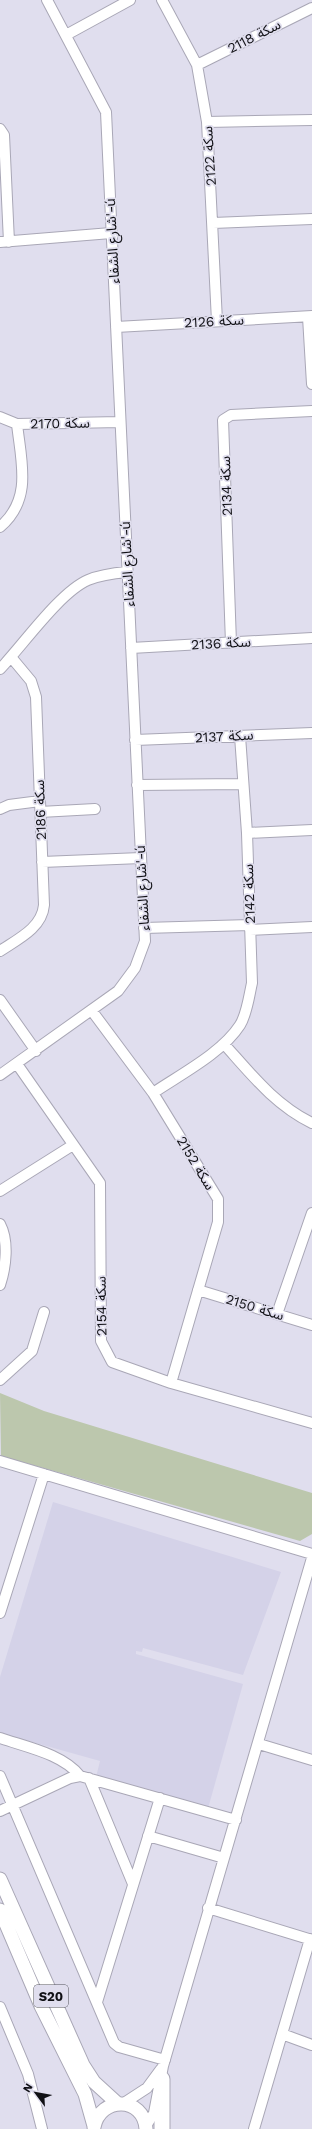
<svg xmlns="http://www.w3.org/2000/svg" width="312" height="2129" viewBox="0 0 312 2129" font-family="'Work Sans','Noto Sans Arabic',sans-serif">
  <rect width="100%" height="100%" fill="#e0deee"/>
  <path fill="#d4d2e8" d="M 53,1502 L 281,1572 L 243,1675 L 143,1648 L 142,1652 L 136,1651 L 136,1654 L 243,1684 L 207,1812 L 96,1777 L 100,1761 L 0,1733 L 0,1677 Z"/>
  <path fill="#bcc7ad" d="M 0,1393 L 44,1411 L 312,1493 L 312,1534 L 300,1541 L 1,1456 Z"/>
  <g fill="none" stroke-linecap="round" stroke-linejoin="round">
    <defs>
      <path id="minor" d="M 162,0 L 197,65 L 207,122 L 217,321
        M 66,35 L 130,0
        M 197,65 L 312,8
        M 207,122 L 312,120
        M 0,129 L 4,135 L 9,242
        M 213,223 L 312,219
        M 0,242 L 111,233
        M 308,317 L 312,384
        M 116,327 L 312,316
        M 0,417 L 17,424 L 120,422
        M 0,527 C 33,499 21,461 17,424
        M 231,643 L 223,420 L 231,415 L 312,411
        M 131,648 L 312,638
        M 0,669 C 23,645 60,592 88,580 C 100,575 115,573 127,572
        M 135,740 L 312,733
        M 137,785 L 243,784
        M 0,809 L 9,805 L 40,801
        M 40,812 L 95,809
        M 247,833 L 312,830
        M 42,862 L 141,858
        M 144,928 L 250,925
        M 250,930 L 312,927
        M 0,951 C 18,939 42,928 44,905 L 36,697 L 31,681 L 11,657
        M 0,1000 L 36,1051
        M 92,1011 L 153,1093 L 218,1199 L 218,1222 L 171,1383
        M 224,1044 C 251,1074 275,1105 312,1123
        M 17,1064 L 100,1183 L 101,1341 L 112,1362 L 171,1383 L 312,1423
        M 0,1075 L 118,991 L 135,968 L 145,941 L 106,112 L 47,0
        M 153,1093 C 181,1074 222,1053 240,1025 C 247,1014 249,996 252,983 L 247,833 L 240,736
        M 0,1191 L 73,1145
        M 0,1224 C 9,1241 6,1267 0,1285
        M 198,1290 L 312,1325
        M 277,1314 L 312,1213
        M 0,1380 L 32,1351 L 44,1312
        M 0,1461 L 312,1554
        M 0,1613 L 44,1474
        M 0,1738 C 26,1747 63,1754 80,1776
        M 259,1744 L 312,1760
        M 0,1776 L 114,2043 L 119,2047 L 165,2060
        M 89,1778 L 133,1884
        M 0,1811 L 70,1778 L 80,1776 L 236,1820
        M 148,1836 L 224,1858
        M 208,1908 L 312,1940
        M 97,2002 L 160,1798
        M 0,2007 L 28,2074 L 42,2129
        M 282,2034 L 312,2045
        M 124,2103 L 147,2088 L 161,2069
        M 146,2126 L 154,2113 L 163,2066 L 312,1558
        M 254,2129 L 310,1939"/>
      <path id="major" d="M 0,1879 L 83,2065 L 94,2082 L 117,2103
        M 0,1910 L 41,2006 L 85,2094 L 94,2126
        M 94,2127 C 100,2096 144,2096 146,2129"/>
      <path id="highway" d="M 162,2079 L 162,2129"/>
    </defs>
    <use href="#minor" stroke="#a9a7b6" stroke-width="12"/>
    <use href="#major" stroke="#a9a7b6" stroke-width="15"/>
    <use href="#highway" stroke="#a9a7b6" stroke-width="17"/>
    <use href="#minor" stroke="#fff" stroke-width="10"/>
    <use href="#major" stroke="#fff" stroke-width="13"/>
    <use href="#highway" stroke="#fff" stroke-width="15"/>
  </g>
  <g text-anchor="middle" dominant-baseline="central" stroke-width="3.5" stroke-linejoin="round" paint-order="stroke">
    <rect fill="#e0deee" stroke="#4e4e56" stroke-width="1" x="34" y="1985" width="34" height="22" rx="3"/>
    <g font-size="13" font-weight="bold" fill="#101015">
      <text x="51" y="1996">S20</text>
    </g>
    <g font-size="14" fill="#101015" stroke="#e0deee">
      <text transform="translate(254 36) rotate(-27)">سكة 2118</text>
      <text transform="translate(209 156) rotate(-94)">سكة 2122</text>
      <text transform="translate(112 241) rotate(-93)">شارع الشفاء'-ú</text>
      <text transform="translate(214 321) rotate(-3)">سكة 2126</text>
      <text transform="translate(60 423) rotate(-1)">سكة 2170</text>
      <text transform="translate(226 486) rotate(-92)">سكة 2134</text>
      <text transform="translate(127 564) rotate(-93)">شارع الشفاء'-ú</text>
      <text transform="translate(221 643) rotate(-3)">سكة 2136</text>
      <text transform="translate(224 736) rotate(-3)">سكة 2137</text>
      <text transform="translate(40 810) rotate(-92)">سكة 2186</text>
      <text transform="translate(142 888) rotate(-93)">شارع الشفاء'-ú</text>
      <text transform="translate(249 894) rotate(-92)">سكة 2142</text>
      <text transform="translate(196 1163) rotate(59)">سكة 2152</text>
      <text transform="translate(101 1306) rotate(-91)">سكة 2154</text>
      <text transform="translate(255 1307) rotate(17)">سكة 2150</text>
    </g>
  </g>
  <g transform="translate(36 2093) rotate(302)" stroke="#e0deee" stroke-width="3" paint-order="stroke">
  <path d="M0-3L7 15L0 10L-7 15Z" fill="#101015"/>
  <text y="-6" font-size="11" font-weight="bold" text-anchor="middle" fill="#101015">N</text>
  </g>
</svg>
